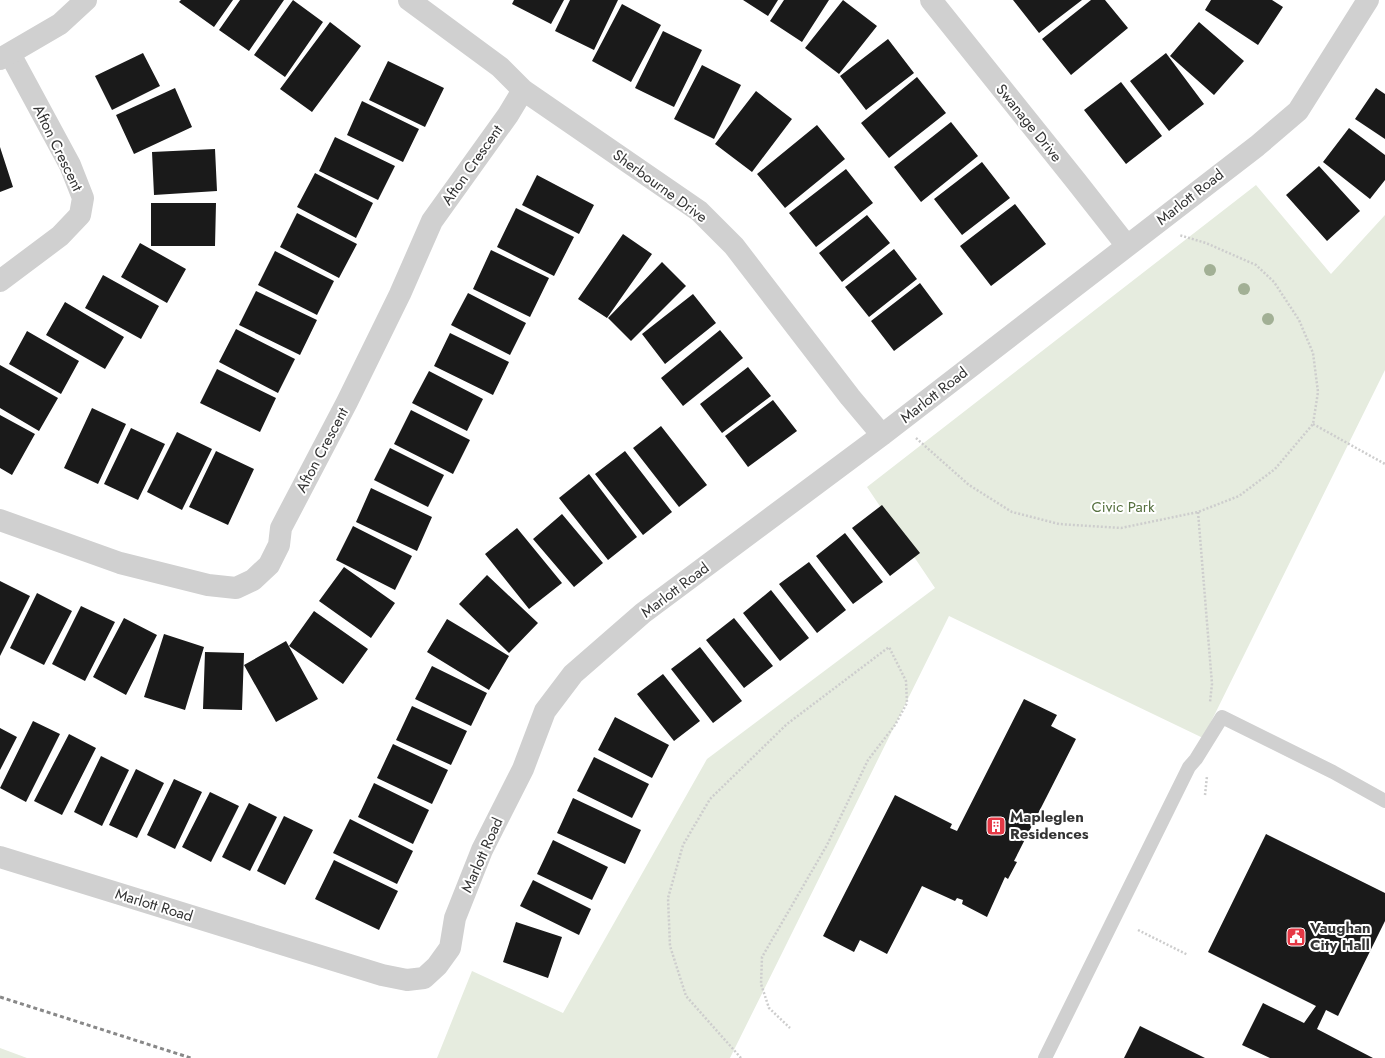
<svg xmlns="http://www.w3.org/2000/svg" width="1385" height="1058" viewBox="0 0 1385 1058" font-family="Jost,sans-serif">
  <rect width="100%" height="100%" fill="#fff"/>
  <path fill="#e6ecdf" d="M 1256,185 L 1331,274 L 1385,215 L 1385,370 L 1203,738 L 949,616 L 730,1058 L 437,1058 L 472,971 L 563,1013 L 707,759 L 935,588 L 867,487 Z
    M 0,1048 L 27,1058 L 0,1058 Z"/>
  <path fill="#1a1a1a" d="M 181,0 L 233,0 L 214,27 L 179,2 Z
    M 240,0 L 284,0 L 249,51 L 219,30 Z
    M 293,0 L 323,22 L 285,77 L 254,55 Z
    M 514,0 L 564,0 L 551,24 L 512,4 Z
    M 570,0 L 618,0 L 594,50 L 555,31 Z
    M 743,0 L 778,0 L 768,16 Z
    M 784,0 L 829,0 L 802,42 L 770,21 Z
    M 843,0 L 877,26 L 839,74 L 805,48 Z
    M 1013,0 L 1082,0 L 1039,33 Z
    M 1091,0 L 1105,0 L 1128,28 L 1071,75 L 1042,39 Z
    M 1211,0 L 1272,0 L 1283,7 L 1258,45 L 1205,10 Z
    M 622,4 L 661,25 L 631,82 L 592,61 Z
    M 330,22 L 361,46 L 312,112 L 280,89 Z
    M 1199,22 L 1244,61 L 1214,95 L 1170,56 Z
    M 663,31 L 702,50 L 674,107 L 635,88 Z
    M 888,39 L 914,73 L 866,110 L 840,76 Z
    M 143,53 L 160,86 L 112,110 L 95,76 Z
    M 1166,53 L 1204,104 L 1169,131 L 1130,81 Z
    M 388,61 L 444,88 L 425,127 L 369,100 Z
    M 702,65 L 741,85 L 714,139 L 674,119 Z
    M 917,77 L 946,113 L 889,158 L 861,123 Z
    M 1121,82 L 1162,136 L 1126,164 L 1084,110 Z
    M 175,88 L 192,127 L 134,154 L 116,115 Z
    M 1376,88 L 1385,94 L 1385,139 L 1355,119 Z
    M 756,91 L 792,119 L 752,172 L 715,144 Z
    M 362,101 L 419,129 L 403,162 L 347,135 Z
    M 951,122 L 978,156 L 921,202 L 894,167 Z
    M 817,125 L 845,159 L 785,208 L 757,174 Z
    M 1349,128 L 1385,155 L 1385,180 L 1370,199 L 1323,162 Z
    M 335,137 L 395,166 L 378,200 L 319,171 Z
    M 0,147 L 13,187 L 0,192 Z
    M 215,149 L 217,191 L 154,195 L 152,152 Z
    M 982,162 L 1010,198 L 962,235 L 934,199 Z
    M 1319,166 L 1360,211 L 1327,241 L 1286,195 Z
    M 846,169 L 873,203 L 816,247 L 789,213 Z
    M 315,173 L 373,203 L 356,238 L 297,207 Z
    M 537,175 L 594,205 L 579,234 L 522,205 Z
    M 151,203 L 216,203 L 215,246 L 151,246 Z
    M 1015,204 L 1046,244 L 991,286 L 960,246 Z
    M 516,208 L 574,237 L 554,276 L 497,247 Z
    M 297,213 L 357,244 L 339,278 L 280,247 Z
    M 867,215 L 890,243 L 842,282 L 819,253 Z
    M 623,234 L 652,254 L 607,318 L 578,299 Z
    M 140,243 L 186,269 L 167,303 L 121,277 Z
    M 894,249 L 917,279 L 869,317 L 845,287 Z
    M 491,250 L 549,278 L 530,317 L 473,289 Z
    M 275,251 L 334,281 L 317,315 L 258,285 Z
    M 662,262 L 686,286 L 631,341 L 608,318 Z
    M 103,275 L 159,306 L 141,339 L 85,308 Z
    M 920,283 L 943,314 L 894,351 L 871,321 Z
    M 256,291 L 317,320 L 300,355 L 239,325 Z
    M 468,293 L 526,323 L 510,355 L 451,325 Z
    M 693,294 L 716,323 L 665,364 L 642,334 Z
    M 65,302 L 124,337 L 105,369 L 46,335 Z
    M 236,329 L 295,359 L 278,393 L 219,362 Z
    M 720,330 L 743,358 L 683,406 L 661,378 Z
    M 27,331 L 79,361 L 61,394 L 9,364 Z
    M 450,333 L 509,362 L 493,395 L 434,366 Z
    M 0,365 L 58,398 L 39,431 L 0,408 Z
    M 748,367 L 771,396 L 722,433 L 700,404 Z
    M 217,369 L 276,398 L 260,432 L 200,403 Z
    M 429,371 L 483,399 L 467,431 L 412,403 Z
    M 773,400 L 797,431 L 748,467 L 725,436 Z
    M 92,408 L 126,424 L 98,484 L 64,468 Z
    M 411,410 L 470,440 L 453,474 L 394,444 Z
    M 0,415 L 35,434 L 12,475 L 0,468 Z
    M 661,426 L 707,485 L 679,507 L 633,448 Z
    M 131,428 L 165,444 L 138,500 L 104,484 Z
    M 177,432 L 212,449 L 182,510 L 147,492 Z
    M 390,448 L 444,475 L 428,507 L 374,480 Z
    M 216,451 L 254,469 L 228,525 L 189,507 Z
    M 625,451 L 672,512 L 643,535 L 595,474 Z
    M 589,474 L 637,537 L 608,560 L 559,498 Z
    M 371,488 L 432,517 L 417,551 L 356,522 Z
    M 882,505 L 920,553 L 890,576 L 852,528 Z
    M 562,514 L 603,563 L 574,587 L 533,539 Z
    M 353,526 L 412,556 L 395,590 L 336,560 Z
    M 517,528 L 562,583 L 529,609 L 485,554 Z
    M 845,533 L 883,582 L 853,604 L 816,556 Z
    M 809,562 L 846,610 L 817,633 L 779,584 Z
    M 344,567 L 395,603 L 371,638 L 319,601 Z
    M 487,575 L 538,623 L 509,653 L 459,604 Z
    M 0,581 L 30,596 L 0,656 Z
    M 771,590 L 809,638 L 780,661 L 743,613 Z
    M 37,593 L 72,611 L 44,665 L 10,648 Z
    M 81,606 L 115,622 L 85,681 L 52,664 Z
    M 314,611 L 368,649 L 343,684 L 289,646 Z
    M 124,618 L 157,635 L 126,695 L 93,677 Z
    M 734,618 L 773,666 L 744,688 L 706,640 Z
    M 447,619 L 509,656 L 489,690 L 427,652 Z
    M 164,634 L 204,647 L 185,710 L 144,697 Z
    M 286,641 L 318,699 L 276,722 L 244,665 Z
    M 700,647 L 742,701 L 713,723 L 671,669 Z
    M 205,652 L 244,653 L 242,710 L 203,709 Z
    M 432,666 L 487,693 L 471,726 L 415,699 Z
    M 663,674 L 700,721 L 674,741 L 637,694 Z
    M 1024,699 L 1057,715 L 1051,726 L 1076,739 L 1014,861 L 1017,862 L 1008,879 L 1005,877 L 987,917 L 962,904 L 963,900 L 957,898 L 955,901 L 922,886 L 887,954 L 860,940 L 854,952 L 823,936 L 895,795 L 952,824 L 950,828 L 957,831 Z
    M 412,706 L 467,731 L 451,765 L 396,740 Z
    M 615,717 L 669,745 L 652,778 L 598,750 Z
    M 33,721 L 60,734 L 26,802 L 0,788 Z
    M 0,728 L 17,737 L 0,770 Z
    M 69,734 L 96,748 L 62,815 L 34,801 Z
    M 393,744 L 448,770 L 432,804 L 377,778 Z
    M 101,756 L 129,770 L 102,826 L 74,812 Z
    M 594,757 L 649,784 L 632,818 L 577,791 Z
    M 136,769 L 164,783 L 137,838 L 109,825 Z
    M 174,779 L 202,792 L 175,849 L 147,835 Z
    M 374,783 L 429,810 L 413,844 L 358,817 Z
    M 210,792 L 239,806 L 211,862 L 182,847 Z
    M 573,798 L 641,830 L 625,864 L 557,833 Z
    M 249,803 L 277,817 L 250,871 L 222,857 Z
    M 284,816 L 313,830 L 285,885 L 257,871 Z
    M 350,819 L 413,851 L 397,884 L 333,853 Z
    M 1266,834 L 1385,893 L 1385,921 L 1338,1016 L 1326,1010 L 1317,1029 L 1373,1058 L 1270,1058 L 1242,1045 L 1263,1003 L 1304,1023 L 1316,1006 L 1208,952 Z
    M 553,840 L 608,867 L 592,900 L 537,874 Z
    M 334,860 L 398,891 L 379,930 L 315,899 Z
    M 533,880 L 591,909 L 579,935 L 520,906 Z
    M 516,922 L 562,937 L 548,978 L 503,962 Z
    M 1140,1026 L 1205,1058 L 1124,1058 Z"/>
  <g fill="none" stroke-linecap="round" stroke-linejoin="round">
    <path stroke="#cdcdcd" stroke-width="2.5" stroke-dasharray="2 2" stroke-linecap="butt" d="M 1313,424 L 1385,464
      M 916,438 L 969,485 L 1012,512 L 1059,524 L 1121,528 L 1198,512 L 1239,496 L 1275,469 L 1313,424 L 1318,392 L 1313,353 L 1299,320 L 1274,282 L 1256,265 L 1206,243 L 1179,235
      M 1198,512 L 1212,684 L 1210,702
      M 1205,795 L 1207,776
      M 1138,930 L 1188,955
      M 741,1058 L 686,996 L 670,946 L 668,898 L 683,845 L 710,799 L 787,724 L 889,647 L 906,681 L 907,703 L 895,725 L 868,760 L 827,845 L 762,957 L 761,984 L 769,1008 L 790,1028"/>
    <path stroke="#d0d0d0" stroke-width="14" d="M 1045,1058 L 1189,767 L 1196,759 L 1222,717 L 1333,772 L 1385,801"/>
    <path stroke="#d0d0d0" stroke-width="22" d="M 409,0 L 500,67 L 523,90 L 699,211 L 734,246 L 850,397 L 882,435
      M 931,0 L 1076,181 L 1127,246
      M 0,281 L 60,236 L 80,215 L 83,198 L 70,165 L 10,54
      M 0,520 L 120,563 L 208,585 L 236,588 L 253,580 L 269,565 L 279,545 L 281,528 L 347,402 L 400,294 L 432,221 L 508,115 L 523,90
      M 0,857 L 382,975 L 407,980 L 424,978 L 437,966 L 450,948 L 455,918 L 482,850 L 523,769 L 545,711 L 573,674 L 643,613 L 882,435 L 1257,146 L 1298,111 L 1368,0"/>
    <path stroke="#d0d0d0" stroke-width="22" d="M 0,59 L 60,24 L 86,0"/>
    <path stroke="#888" stroke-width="3" stroke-dasharray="4 3" stroke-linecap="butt" d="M 0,997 L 191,1058"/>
  </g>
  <g fill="#a2b095">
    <circle cx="1210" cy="270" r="6"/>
    <circle cx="1244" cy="289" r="6"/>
    <circle cx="1268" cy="319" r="6"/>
  </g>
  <defs>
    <symbol id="building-square" viewBox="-11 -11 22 22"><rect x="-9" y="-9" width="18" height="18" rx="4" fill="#e63946" stroke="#fff"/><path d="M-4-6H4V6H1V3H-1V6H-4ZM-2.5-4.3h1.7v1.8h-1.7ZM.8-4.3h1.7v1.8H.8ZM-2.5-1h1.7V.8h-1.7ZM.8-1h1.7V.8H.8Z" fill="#fff"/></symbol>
    <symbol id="civic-square" viewBox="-11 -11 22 22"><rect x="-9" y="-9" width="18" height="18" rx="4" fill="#e63946" stroke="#fff"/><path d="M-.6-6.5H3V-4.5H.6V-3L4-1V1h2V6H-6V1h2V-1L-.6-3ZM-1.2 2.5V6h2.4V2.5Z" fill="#fff"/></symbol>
  </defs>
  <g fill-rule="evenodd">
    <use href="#building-square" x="985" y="815" width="22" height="22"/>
    <use href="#civic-square" x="1285" y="926" width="22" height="22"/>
  </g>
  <g text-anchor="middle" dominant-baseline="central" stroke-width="4" stroke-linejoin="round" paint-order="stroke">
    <g font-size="15" fill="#333" stroke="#fff">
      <text transform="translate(1029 123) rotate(51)">Swanage Drive</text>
      <text transform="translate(58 148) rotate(64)">Afton Crescent</text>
      <text transform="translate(472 165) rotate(-55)">Afton Crescent</text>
      <text transform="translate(660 186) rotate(36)">Sherbourne Drive</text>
      <text transform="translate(1190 197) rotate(-38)">Marlott Road</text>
      <text transform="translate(934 395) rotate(-38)">Marlott Road</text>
      <text transform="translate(322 450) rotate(-62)">Afton Crescent</text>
      <text transform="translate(675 590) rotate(-37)">Marlott Road</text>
      <text transform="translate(482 855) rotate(-66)">Marlott Road</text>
      <text transform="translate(154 905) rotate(17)">Marlott Road</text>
    </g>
    <g font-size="15" fill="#56703f" stroke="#fff">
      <text x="1123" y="507">Civic Park</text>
    </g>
    <g font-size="15" font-weight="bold" fill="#333" stroke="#fff" text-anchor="start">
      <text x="1010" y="817">Mapleglen<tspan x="1010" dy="17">Residences</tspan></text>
      <text x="1310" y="928">Vaughan<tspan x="1310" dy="17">City Hall</tspan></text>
    </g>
  </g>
</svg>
